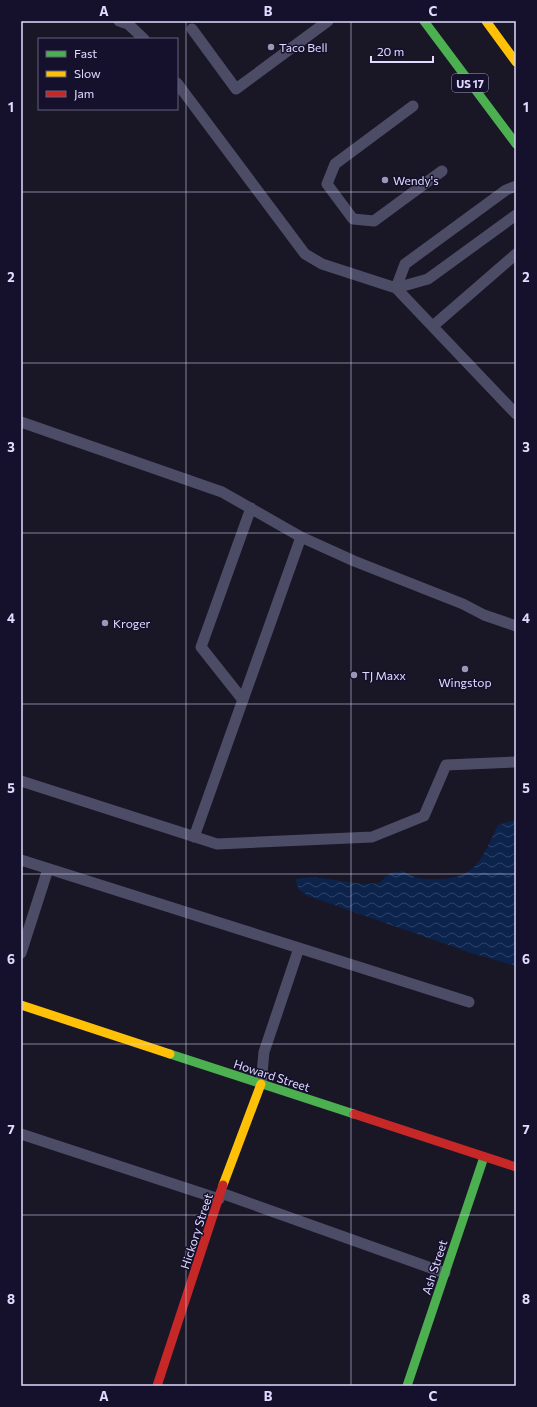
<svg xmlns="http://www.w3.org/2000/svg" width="537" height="1407" viewBox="0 0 537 1407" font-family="Commissioner,sans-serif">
  <defs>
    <pattern id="water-waves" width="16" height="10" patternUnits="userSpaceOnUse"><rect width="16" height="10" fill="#0c234c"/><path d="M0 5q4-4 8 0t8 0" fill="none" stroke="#2f4267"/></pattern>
  </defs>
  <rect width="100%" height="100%" fill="#191626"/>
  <path fill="url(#water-waves)" d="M 516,819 L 516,966 L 471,953 L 308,896 L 299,890 L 295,879 L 313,877 L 363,884 L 379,883 L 390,873 L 402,871 C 419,880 421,879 440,879 C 478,878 483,855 498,825 Z"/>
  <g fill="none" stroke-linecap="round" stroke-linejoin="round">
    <path stroke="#4d4c66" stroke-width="11" d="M 119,21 L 128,24 L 144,39
      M 192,29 L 236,89 L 328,21
      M 177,83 L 305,254 L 322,264 L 396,288 L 516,414
      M 413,106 L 335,164 L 327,184 L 353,219 L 374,221 L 442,171
      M 396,288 L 405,264 L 506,190 L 516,186
      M 396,288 L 428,279 L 516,215
      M 433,326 L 516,254
      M 21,422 L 222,492 L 301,537 L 354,561 L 463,604 L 484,615 L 516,626
      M 243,700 L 201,647 L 251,508
      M 21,781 L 217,844 L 372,837 L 424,816 L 446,765 L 516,762
      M 194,837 L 301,537
      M 21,860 L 299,948 L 264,1052 L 261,1084
      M 299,948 L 469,1002
      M 21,953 L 48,869
      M 21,1134 L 219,1199
      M 221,1193 L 445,1273"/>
    <path stroke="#4caf50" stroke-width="9" d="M 424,21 L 516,144
      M 170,1054 L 354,1114
      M 407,1386 L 484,1157"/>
    <path stroke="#ffc107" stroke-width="9" d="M 486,21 L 516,62
      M 21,1005 L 170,1054
      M 223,1185 L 261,1084"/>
    <path stroke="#c62828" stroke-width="9" d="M 354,1114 L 516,1167
      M 157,1386 L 223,1185"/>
  </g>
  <path fill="none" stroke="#e0dbff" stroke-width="1" stroke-opacity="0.55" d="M 186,21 L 186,1386M 351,21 L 351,1386M 21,192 L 516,192M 21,363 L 516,363M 21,533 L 516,533M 21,704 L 516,704M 21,874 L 516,874M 21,1044 L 516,1044M 21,1215 L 516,1215"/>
  <g fill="#9a96b3" stroke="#15102c" stroke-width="1.5">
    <circle cx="271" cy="47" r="4"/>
    <circle cx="385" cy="180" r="4"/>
    <circle cx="105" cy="623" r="4"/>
    <circle cx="465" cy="669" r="4"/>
    <circle cx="354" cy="675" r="4"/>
  </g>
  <g text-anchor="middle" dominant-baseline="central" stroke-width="3" stroke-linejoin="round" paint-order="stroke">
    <rect fill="#15102c" stroke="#a39ec0" stroke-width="1" x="452" y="74" width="36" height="18" rx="3"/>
    <g font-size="11" font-weight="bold" fill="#e0dbff">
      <text x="470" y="83">US 17</text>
    </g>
    <g font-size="12" fill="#e0dbff" stroke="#15102c" text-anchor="start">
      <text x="279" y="47">Taco Bell</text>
      <text x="393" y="180">Wendy's</text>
      <text x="113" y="623">Kroger</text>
      <text x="362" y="675">TJ Maxx</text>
      <text x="465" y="682" text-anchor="middle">Wingstop</text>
    </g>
    <g font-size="12" fill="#e0dbff" stroke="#15102c">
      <text transform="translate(272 1075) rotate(18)">Howard Street</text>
      <text transform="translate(196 1231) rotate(-72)">Hickory Street</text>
      <text transform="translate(434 1267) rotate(-72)">Ash Street</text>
    </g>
  </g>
  <rect width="537" height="1407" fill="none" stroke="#15102c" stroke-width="44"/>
  <rect x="38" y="38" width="140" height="72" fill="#15102c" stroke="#666180"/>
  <rect x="46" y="51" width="20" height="6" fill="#4caf50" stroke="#666180"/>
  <text x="74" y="58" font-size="12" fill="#e0dbff">Fast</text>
  <rect x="46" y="71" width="20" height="6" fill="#ffc107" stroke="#666180"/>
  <text x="74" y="78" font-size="12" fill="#e0dbff">Slow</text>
  <rect x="46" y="91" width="20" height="6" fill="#c62828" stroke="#666180"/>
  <text x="74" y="98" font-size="12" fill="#e0dbff">Jam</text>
  <path d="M371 56v6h62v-6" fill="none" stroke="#e0dbff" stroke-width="2"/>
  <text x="377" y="56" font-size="12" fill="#e0dbff" stroke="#15102c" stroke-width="3" paint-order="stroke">20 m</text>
  <rect x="22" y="22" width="493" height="1363" fill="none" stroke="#e0dbff" stroke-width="1.5"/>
  <g font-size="13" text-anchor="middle" font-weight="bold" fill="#e0dbff">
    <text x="104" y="16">A</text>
    <text x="268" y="16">B</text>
    <text x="433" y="16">C</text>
    <text x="11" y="112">1</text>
    <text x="526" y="112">1</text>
    <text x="11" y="282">2</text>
    <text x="526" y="282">2</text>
    <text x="11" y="452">3</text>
    <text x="526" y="452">3</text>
    <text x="11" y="623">4</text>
    <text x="526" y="623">4</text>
    <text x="11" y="793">5</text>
    <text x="526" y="793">5</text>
    <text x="11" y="964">6</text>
    <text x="526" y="964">6</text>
    <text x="11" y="1134">7</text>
    <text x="526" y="1134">7</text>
    <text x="11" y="1304">8</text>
    <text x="526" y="1304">8</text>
    <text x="104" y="1401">A</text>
    <text x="268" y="1401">B</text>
    <text x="433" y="1401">C</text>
  </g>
</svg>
